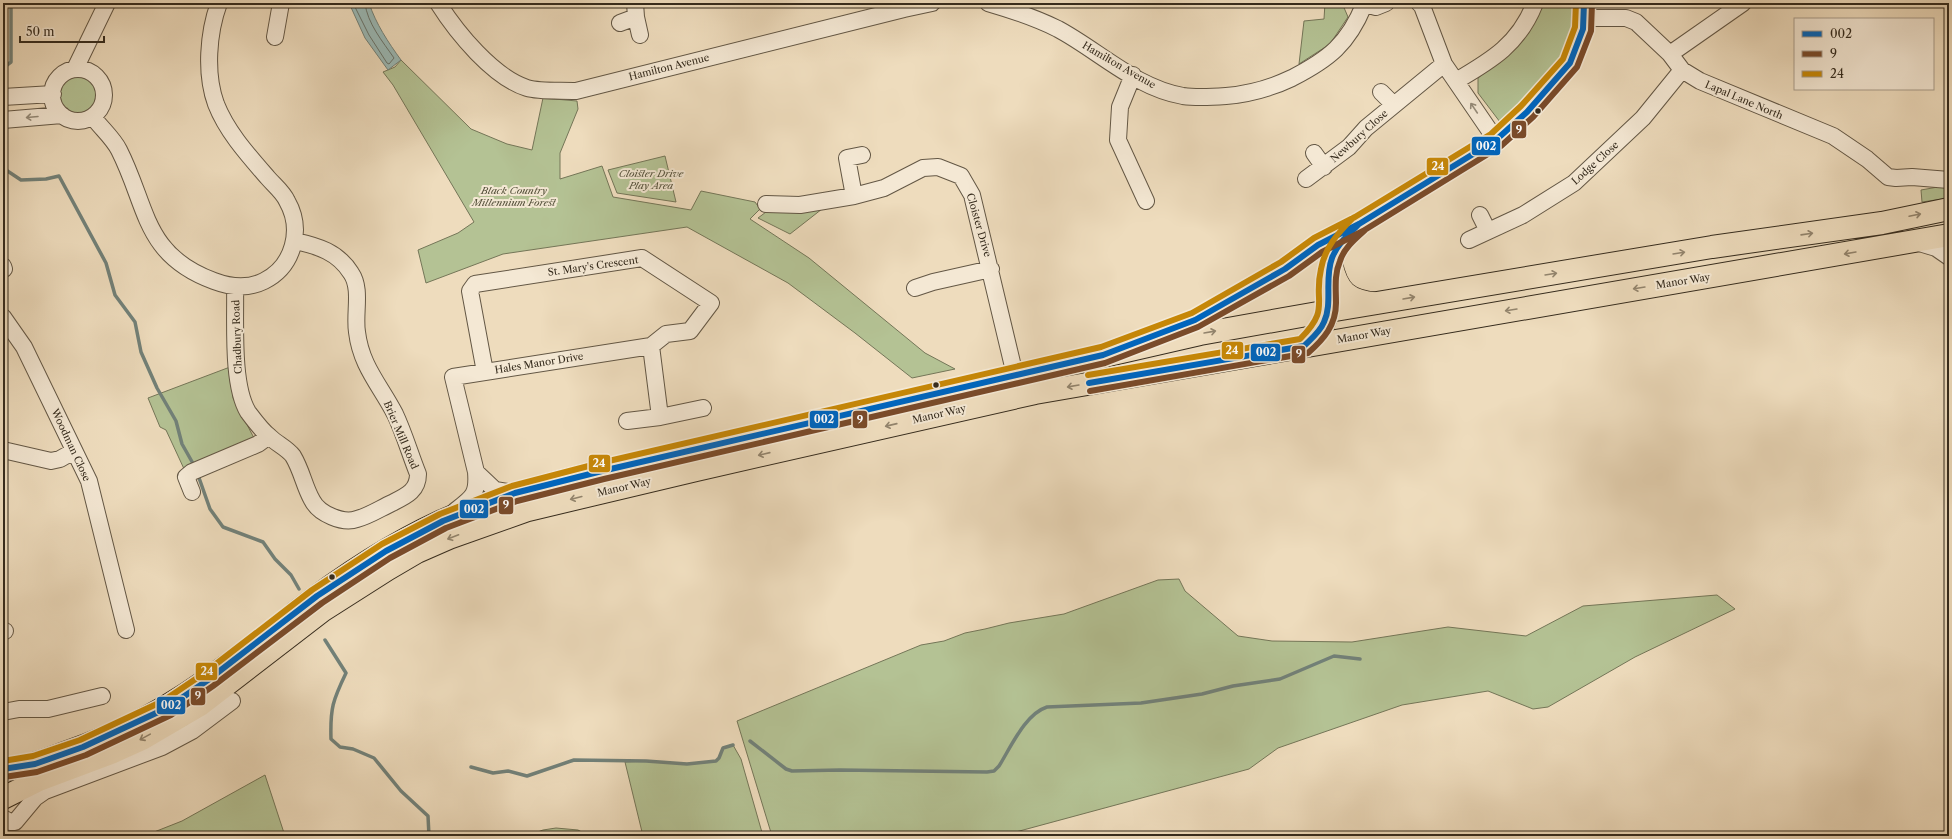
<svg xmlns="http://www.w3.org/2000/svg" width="1952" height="839" viewBox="0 0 1952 839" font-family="'Libre Caslon Text',serif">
  <rect width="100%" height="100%" fill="#eedcbd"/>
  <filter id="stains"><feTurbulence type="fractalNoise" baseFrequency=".005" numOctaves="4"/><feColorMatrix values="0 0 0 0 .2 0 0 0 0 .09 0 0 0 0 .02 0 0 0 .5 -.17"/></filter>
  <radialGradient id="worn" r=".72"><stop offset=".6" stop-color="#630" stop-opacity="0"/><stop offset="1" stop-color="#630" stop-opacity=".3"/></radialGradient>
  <path fill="#b4c294" stroke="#747658" d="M 1325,3 L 1342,3 L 1348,17 L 1330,44 L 1299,64 L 1304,21 L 1324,19 Z
    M 1540,3 L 1575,3 C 1575,15 1574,31 1570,42 C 1560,69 1523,106 1500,122 L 1478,93 L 1478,78 L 1518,46 Z
    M 401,60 L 471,129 L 507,144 L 532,150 L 543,98 L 577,101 L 578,109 L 560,153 L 560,179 L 602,166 L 613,197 L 691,210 L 701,191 L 755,202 L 760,209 L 750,219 L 809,258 L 925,353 L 955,369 L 912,378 L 855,333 L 788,283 L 687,227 L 503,254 L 426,283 L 418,250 L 458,233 L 474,222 L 393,85 L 383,72 L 395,67 Z
    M59 94a20 20 0 1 1 40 0a20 20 0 1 1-40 0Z
    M 665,156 L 676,202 L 617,193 L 608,170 Z
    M 1949,185 L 1949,198 L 1922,202 L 1921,190 Z
    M 770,209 L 822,209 L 790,234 L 758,218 Z
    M 230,367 L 233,398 L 254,438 L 185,471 L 166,430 L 160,427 L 148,398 Z
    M 1179,579 L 1185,591 L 1238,636 L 1272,641 L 1352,642 L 1448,627 L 1526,636 L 1583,606 L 1717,595 L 1735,609 L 1635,657 L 1548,707 L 1533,709 L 1488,691 L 1402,705 L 1278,748 L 1249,769 L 1001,836 L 772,836 L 737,721 L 921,645 L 944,641 L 965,633 L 985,629 L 1009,623 L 1064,614 L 1158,580 Z
    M 733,745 L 741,759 L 763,836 L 643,836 L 625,762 L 646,761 L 687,764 L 716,761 L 719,758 L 723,748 Z
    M 265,775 L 285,836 L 144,836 L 182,821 Z
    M 556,828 L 578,830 L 589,836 L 527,836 L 543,830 Z"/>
  <path fill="#9bbab7" stroke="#728179" d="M 349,3 L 369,3 C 376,24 388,42 401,60 L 388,70 L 365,38 Z
    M 969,833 L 996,836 L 952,836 Z"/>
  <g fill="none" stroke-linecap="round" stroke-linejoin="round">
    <path stroke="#68726a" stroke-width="1" d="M 353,3 L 369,35 L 387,63 L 389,64 L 394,58 C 383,42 367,23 365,3"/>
    <path stroke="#728179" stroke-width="3.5" d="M 3,68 L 11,62 L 11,3
      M 3,168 L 21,180 L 46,179 L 59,176 L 106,263 L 115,295 L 135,322 L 141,352 L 157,388 L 176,421 L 182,444 L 195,467
      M 198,475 L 210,509 L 223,527 L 263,542 L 275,559 L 291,575 L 299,589
      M 325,640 L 346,673 C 333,700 330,708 331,739 L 340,747 L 353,749 L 374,758 L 401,791 L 428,816 L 429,836
      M 750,741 L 786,769 L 792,771 L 840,770 L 987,772 L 994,771 L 999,766 C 1011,747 1025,714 1047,707 L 1141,703 L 1202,694 L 1233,686 L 1280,679 L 1334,656 L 1360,659
      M 471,767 L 493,773 L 508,771 L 527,776 L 574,760 L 646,761 L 687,764 L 716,761 L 719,758 L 723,748 L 733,745"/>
    <defs>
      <path id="minor" d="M 438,3 C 457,33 493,77 527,88 C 540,92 563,90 576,91 L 904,9 L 932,3
        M 635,3 L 636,17 L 640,35
        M 988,3 C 1012,10 1036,18 1058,29 C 1099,51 1136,88 1183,96 C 1197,98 1212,97 1226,96 C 1249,94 1271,88 1292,78 C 1329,59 1348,44 1364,5
        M 1362,3 L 1376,7 L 1386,3
        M 1419,3 L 1422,6 L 1444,64 L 1496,140
        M 1584,18 L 1626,18 L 1636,22 L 1670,54 L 1682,70 L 1700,81 L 1833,136 L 1867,159 L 1888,177 L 1896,178 L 1912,177 L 1949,180
        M 620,23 L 636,17
        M 275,37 L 281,3
        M 1670,54 L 1743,3
        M 75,69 L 107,3
        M52 95a26 26 0 1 1 52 0a26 26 0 1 1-52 0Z
        M 1133,75 L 1120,107 L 1118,140 L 1146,201
        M 1456,81 C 1492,60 1519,44 1535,3
        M 1381,92 L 1394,105
        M 3,97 L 53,94
        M 93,117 C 101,128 113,138 119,150 C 148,207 143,255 214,281 C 230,287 248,289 264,281 C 294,266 303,229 287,201 C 283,192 274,185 268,178 C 248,155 227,132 216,104 C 205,74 208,33 219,3
        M 3,120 L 62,115
        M 1314,153 L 1324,167
        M 1306,179 L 1349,147 L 1366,128 L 1444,64
        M 854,196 L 847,158 L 862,155
        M 766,204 L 800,205 L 854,196 L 884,188 L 923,168 L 938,167 L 961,176 L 972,195 L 1015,375
        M 1480,215 L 1488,231
        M 1469,240 L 1523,215 L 1574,183 L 1643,118 L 1682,70
        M 1916,242 L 1936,248 L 1949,257
        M 3,266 L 4,269
        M 235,286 C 236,319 231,384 248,412 C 254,420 262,431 270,437 C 277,444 287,448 293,456 C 302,471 304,486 312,500 C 319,514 343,524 357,519 C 369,516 381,508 392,503 C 406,496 418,491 418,474 C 410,454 404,433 395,414 C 380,385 361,366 357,332 C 354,313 362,289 351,273 C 338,252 318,246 295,241
        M 915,288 L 933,282 L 991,269
        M 3,317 L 24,347 L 89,481 L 126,630
        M 485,372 L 470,291 L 475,284 L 642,258 L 711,303 L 690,331 L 666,334 L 651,346
        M 660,417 L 703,408
        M 3,450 L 51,461 L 60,459 L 74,451
        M 476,472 L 495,490 L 514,493
        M 192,492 L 186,477 L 192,472 L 258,444 L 269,436
        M 455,511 C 472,498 478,495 476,472 L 453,377 L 651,346 L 660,417 L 627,421
        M 3,631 L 5,631
        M 3,712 L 19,709 L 48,709 L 102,696
        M 3,818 L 10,822 L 15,822 L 35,798 L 45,791 L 162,747 L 192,731 L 232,701"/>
      <path id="major" d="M 1332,264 C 1338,291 1348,300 1376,303
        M 1147,338 L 1195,320 L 1280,272 L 1318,245 L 1359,224 L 1496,140 L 1527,112 L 1570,63 L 1583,29 L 1584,3
        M 1304,346 C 1313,338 1322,331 1326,320 C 1330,311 1328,302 1328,293 C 1328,266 1334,248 1353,230"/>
      <path id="highway" d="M 295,613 C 340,578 390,545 442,521 C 493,498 548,485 602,471 L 1200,334 L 1329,311 L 1712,247 L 1882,223 L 1949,209
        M 3,769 C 24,769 43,761 62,754 C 125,732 173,706 226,666
        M 3,798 L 39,780 L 111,753 L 142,739 L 200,705 L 322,611 L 388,569 L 417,552 L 449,538 L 528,510 L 696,470 L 1035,393 L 1949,235"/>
    </defs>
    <use href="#minor" stroke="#635745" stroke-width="18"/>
    <use href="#major" stroke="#352b1d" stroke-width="22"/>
    <use href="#highway" stroke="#352b1d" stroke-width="24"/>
    <use href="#minor" stroke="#f4e8d4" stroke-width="16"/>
    <use href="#major" stroke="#eedcbd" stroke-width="21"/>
    <use href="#highway" stroke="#eedcbd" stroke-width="22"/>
    <defs>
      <path id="bus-1" d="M 1089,383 L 1304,346 C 1311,339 1320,332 1324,322 C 1333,303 1324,279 1332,258 C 1337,244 1349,234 1359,224
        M 3,769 L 35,764 L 83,747 L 167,708 L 208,680 L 317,596 L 386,551 L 443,521 L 515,493 L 602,471 L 1103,355 L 1195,320 L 1285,269 L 1318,245 L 1359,224 L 1496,140 L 1527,112 L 1570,63 L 1583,29 L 1584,3"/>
      <path id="bus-2" d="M 1090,391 L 1308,353 C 1324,339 1336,325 1336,303 C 1336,288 1334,275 1340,261 C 1344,248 1355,239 1365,230
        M 4,777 L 37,772 L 86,755 L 171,715 L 213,686 L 322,603 L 390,558 L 446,528 L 517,501 L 604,479 L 1105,363 L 1198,327 L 1289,276 L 1322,252 L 1363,231 L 1501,146 L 1533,117 L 1577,67 L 1591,31 L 1592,3"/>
      <path id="bus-3" d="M 1088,375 L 1300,339 C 1331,308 1313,303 1321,269 C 1325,247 1338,233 1353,218
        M 3,761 L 33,756 L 80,740 L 163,701 L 203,674 L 312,590 L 382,544 L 440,514 L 512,486 L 600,463 L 1101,347 L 1192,313 L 1281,262 L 1314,238 L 1355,217 L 1491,134 L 1521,106 L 1563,59 L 1575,27 L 1576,3"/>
    </defs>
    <use href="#bus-1" stroke="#f4e8d4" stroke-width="9"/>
    <use href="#bus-2" stroke="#f4e8d4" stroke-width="9"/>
    <use href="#bus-3" stroke="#f4e8d4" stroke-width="9"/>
    <use href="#bus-1" stroke="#0065bd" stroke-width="6"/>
    <use href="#bus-2" stroke="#7a4b2a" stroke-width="6"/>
    <use href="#bus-3" stroke="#c68707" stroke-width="6"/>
  </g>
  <defs><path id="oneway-shaft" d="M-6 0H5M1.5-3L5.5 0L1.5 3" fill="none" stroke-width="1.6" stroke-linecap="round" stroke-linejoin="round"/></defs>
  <g stroke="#948a78">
    <use href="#oneway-shaft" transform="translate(1474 108) rotate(-124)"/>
    <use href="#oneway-shaft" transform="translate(32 117) rotate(175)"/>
  </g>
  <g stroke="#92846d">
    <use href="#oneway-shaft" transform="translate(1915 215) rotate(-12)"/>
    <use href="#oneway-shaft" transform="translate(1807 234) rotate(-8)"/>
    <use href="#oneway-shaft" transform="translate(1679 253) rotate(-9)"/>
    <use href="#oneway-shaft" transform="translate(1850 253) rotate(170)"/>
    <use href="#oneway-shaft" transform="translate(1551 274) rotate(-9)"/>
    <use href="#oneway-shaft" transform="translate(1639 288) rotate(171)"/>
    <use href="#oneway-shaft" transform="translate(1409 298) rotate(-10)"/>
    <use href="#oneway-shaft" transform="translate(1511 310) rotate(171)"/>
    <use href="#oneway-shaft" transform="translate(1210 332) rotate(-10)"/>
    <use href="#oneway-shaft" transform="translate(1073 386) rotate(170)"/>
    <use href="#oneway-shaft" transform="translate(891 425) rotate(167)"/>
    <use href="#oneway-shaft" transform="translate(764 454) rotate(167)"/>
    <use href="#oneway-shaft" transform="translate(576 498) rotate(166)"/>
    <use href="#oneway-shaft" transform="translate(453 537) rotate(159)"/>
    <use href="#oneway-shaft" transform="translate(145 737) rotate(151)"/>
  </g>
  <g fill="#352b1d" stroke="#f4e8d4" stroke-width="1.5">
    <circle cx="1538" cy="111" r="3.5"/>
    <circle cx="936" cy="385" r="3.5"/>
    <circle cx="332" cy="577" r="3.5"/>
  </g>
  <g text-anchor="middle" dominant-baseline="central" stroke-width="4" stroke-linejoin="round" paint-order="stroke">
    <g font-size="10" fill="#352b1d" stroke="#f4e8d4">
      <text transform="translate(1119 65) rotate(30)">Hamilton Avenue</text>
      <text transform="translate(669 67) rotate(-14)">Hamilton Avenue</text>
      <text transform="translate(1744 100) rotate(23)">Lapal Lane North</text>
      <text transform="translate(1359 136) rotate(-42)">Newbury Close</text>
      <text transform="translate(1595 163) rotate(-42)">Lodge Close</text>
      <text transform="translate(979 225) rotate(74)">Cloister Drive</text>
      <text transform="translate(593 266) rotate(-8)">St. Mary's Crescent</text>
      <text transform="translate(1683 281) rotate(-9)">Manor Way</text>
      <text transform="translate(1364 335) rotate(-10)">Manor Way</text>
      <text transform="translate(237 337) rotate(-92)">Chadbury Road</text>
      <text transform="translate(539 363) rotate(-9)">Hales Manor Drive</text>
      <text transform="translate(939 414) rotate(-13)">Manor Way</text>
      <text transform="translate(401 435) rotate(67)">Brier Mill Road</text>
      <text transform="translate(71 445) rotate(65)">Woodman Close</text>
      <text transform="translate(624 487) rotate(-13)">Manor Way</text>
    </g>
    <g font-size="10" font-style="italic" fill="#55513b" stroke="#f4e8d4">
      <text x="651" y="173">Cloister Drive<tspan x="651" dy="12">Play Area</tspan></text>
      <text x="514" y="190">Black Country<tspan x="514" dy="12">Millennium Forest</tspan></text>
    </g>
  </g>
  <g stroke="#f4e8d4" stroke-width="1.5">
    <rect x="1511" y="120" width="16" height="19" rx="4" fill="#7a4b2a"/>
    <rect x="1471" y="136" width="30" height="20" rx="4" fill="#0065bd"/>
    <rect x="1426" y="157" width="23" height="19" rx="4" fill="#c68707"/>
    <rect x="1221" y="341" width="23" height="19" rx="4" fill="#c68707"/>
    <rect x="1250" y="343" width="31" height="19" rx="4" fill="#0065bd"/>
    <rect x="1291" y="345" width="15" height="19" rx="4" fill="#7a4b2a"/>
    <rect x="809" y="410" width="30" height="19" rx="4" fill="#0065bd"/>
    <rect x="852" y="410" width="16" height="19" rx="4" fill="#7a4b2a"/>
    <rect x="588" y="454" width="23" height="19" rx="4" fill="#c68707"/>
    <rect x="498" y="496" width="16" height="19" rx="4" fill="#7a4b2a"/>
    <rect x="459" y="499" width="30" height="20" rx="4" fill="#0065bd"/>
    <rect x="195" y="662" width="23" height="19" rx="4" fill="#c68707"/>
    <rect x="190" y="687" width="16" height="19" rx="4" fill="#7a4b2a"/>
    <rect x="156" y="696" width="30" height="19" rx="4" fill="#0065bd"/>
  </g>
  <g font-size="11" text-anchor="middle" font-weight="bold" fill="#fff">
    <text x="1519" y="134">9</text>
    <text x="1486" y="150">002</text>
    <text x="1438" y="170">24</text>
    <text x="1232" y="354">24</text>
    <text x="1266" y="356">002</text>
    <text x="1299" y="358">9</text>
    <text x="824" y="423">002</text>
    <text x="860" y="424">9</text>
    <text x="599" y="467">24</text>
    <text x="506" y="509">9</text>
    <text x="474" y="513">002</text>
    <text x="207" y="675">24</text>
    <text x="198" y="700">9</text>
    <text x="171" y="709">002</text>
  </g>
  <rect width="1952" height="839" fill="none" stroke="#eedcbd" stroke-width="16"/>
  <rect x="4" y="4" width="1944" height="831" fill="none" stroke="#352b1d" stroke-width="2"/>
  <rect x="8" y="8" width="1936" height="823" fill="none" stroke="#352b1d"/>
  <rect x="1794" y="18" width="140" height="72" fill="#f4e8d4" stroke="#a89c8b"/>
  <rect x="1802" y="31" width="20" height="6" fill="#0065bd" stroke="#a89c8b"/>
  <text x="1830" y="38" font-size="12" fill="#352b1d">002</text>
  <rect x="1802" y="51" width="20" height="6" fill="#7a4b2a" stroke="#a89c8b"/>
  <text x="1830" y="58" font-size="12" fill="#352b1d">9</text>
  <rect x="1802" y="71" width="20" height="6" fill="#c68707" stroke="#a89c8b"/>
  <text x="1830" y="78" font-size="12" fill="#352b1d">24</text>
  <path d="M20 36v6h84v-6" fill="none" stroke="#352b1d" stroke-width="2"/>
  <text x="26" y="36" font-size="12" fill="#352b1d" stroke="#f4e8d4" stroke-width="3" paint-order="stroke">50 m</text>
  <rect width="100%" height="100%" filter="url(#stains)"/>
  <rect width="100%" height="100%" fill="url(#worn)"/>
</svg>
